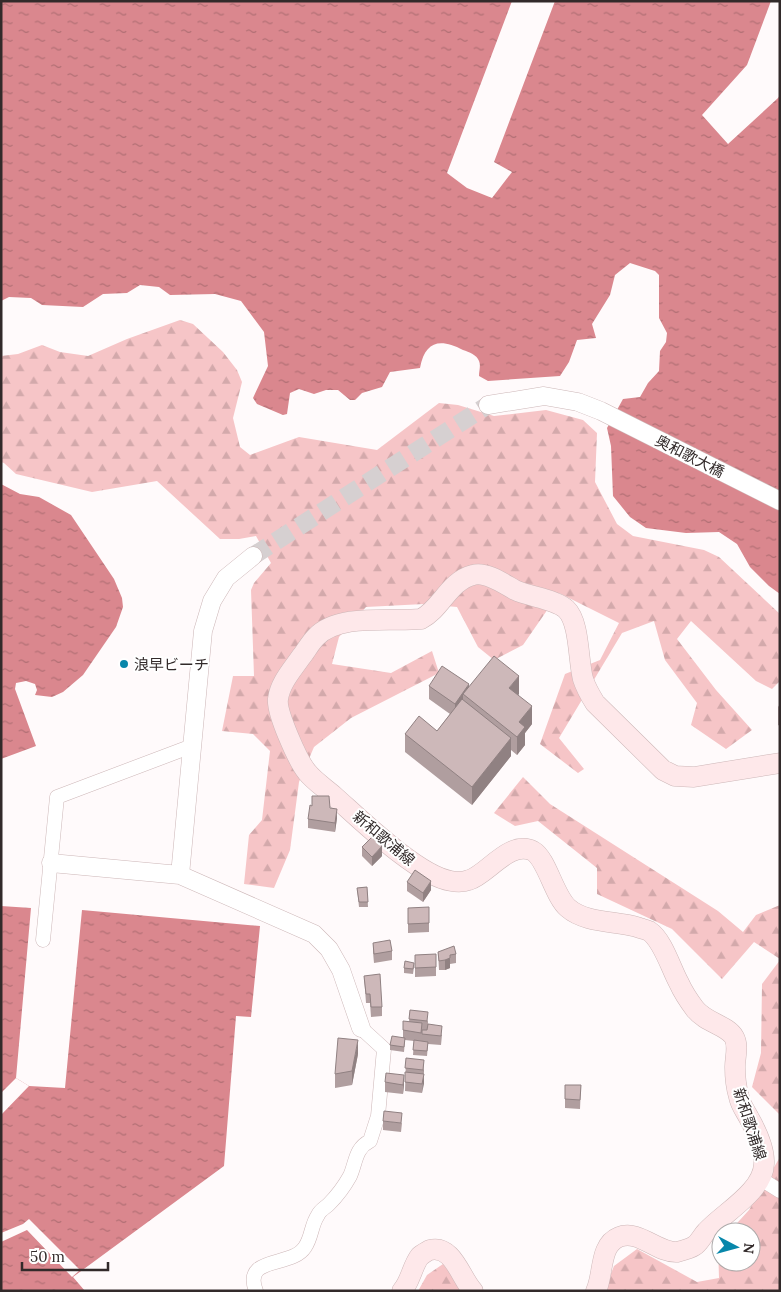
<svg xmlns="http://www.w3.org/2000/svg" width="781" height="1292" viewBox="0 0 781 1292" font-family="Lora,'Noto Sans JP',serif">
  <defs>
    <pattern id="forest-firs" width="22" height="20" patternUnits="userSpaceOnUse" patternTransform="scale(1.25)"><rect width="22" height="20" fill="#f6c5c7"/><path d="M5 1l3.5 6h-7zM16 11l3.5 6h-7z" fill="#d3a9ab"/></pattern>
    <pattern id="water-ripples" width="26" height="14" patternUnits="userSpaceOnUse" patternTransform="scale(1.25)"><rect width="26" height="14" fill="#da878e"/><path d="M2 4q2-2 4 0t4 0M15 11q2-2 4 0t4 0" fill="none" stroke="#b16f74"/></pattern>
  </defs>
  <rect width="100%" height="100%" fill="#fffafb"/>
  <path fill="url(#forest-firs)" d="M 180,320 L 193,324 L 223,352 L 237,370 L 242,382 L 233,418 L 240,447 L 250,455 L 299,437 L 377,450 L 439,403 L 458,405 L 494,416 L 546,410 L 583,420 L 597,433 L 595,482 L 617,524 L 633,536 L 704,550 L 719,557 L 780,614 L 780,681 L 772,689 L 756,681 L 691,621 L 677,639 L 716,690 L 752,730 L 726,749 L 691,725 L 697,703 L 665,660 L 654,621 L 622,633 L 559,738 L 584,769 L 578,773 L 540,744 L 565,674 L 600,660 L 619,623 L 559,593 L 523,645 L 494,660 L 478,647 L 457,607 L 424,604 L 366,607 L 339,637 L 332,664 L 391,673 L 432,651 L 439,673 L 351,718 L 314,747 L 299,782 L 290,850 L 274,888 L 244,884 L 249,835 L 262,820 L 270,751 L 253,734 L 222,731 L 233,676 L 254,676 L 251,590 L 254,583 L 271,563 L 256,536 L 239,539 L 220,539 L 157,481 L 92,492 L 16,474 L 4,463 L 1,462 L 1,356 L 18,354 L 42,345 L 60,352 L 88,356 L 127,339 Z
    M 523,777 L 550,804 L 718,911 L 743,932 L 756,915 L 780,905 L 780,959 L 754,942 L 722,979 L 672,929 L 597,894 L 597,868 L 538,821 L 515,826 L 494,813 Z
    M 780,960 L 780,1115 L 752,1087 L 761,1053 L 762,984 Z
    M 780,1157 L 780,1291 L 604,1291 L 614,1266 L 637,1249 L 697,1282 L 719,1278 L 718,1244 L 721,1241 L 721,1262 L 751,1262 L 751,1232 L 729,1232 L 749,1210 Z
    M 443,1264 L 464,1291 L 418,1291 L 427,1275 Z"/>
  <path fill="url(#water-ripples)" d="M 1,1 L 771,1 L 747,65 L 702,115 L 728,144 L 778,98 L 780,95 L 780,594 L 769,586 L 750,567 L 737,544 L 719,532 L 686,533 L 646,528 L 630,517 L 613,496 L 611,446 L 607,428 L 623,399 L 640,397 L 648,383 L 659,371 L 660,351 L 666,342 L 667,333 L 659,318 L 659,275 L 655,271 L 630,263 L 615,275 L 610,295 L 592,324 L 596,338 L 577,340 L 569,362 L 560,376 L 488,381 L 479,376 C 479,371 481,365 479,361 C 477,355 469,352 463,350 C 440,338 425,341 420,368 L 390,372 L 382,387 L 362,393 L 355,400 L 350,400 L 338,390 L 326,390 L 314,394 L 299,389 L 290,393 L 287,414 L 283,415 L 257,404 L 253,398 L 268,366 L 264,332 L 241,301 L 215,294 L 170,295 L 159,287 L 140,285 L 127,293 L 103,294 L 83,307 L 42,305 L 31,298 L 9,297 L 1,301 Z
    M 1,484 L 20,494 L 39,497 L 71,515 L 114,579 L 122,598 L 123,607 L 116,627 L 83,675 L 63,692 L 52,697 L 35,695 L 37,690 L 35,684 L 26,681 L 16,683 L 15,689 L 36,746 L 1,759 Z
    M 1,906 L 31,908 L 16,1078 L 29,1086 L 65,1088 L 82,910 L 260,926 L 251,1017 L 236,1016 L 224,1166 L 73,1277 L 85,1291 L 1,1291 Z"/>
  <path fill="#fffafb" d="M 512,1 L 555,1 L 494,162 L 512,172 L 492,198 L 467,188 L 447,173 Z
    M 16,1078 L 29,1086 L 1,1115 L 1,1093 Z
    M 29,1219 L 80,1270 L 72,1277 L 27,1230 L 1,1242 L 1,1233 L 23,1224 Z"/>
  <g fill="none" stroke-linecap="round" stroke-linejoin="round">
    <path stroke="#d6d0d1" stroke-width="18" stroke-dasharray="18 9" stroke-linecap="butt" d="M 253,556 L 488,405"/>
    <defs>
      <path id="minor" d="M 43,940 L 57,797 L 192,746
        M 761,1179 L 780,1191
        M 256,1291 C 242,1255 292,1268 305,1247 C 312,1237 311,1225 318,1215 C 320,1210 325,1208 329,1204 C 336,1197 345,1185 350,1176 C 356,1163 355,1148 370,1141 L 378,1116 L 384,1049 L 361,1028"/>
      <path id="tertiary" d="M 488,405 L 544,396 L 578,402 L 601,411 L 780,501
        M 51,863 L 180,875 L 314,934 L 329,949 L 341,970 L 361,1028
        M 180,875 L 203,631 L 212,601 L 226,578 L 253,556"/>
      <path id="secondary" d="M 402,1291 C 411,1281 412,1266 420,1256 C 423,1254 427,1251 430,1250 C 453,1244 461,1279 473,1291
        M 596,1291 C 604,1274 599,1245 619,1237 C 639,1229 657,1253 677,1252 C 681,1251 691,1248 694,1246 C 699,1243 702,1236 706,1232 C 723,1213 763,1192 764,1164 C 765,1149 757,1132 749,1118 C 746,1112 740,1104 739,1097 C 736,1087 735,1076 735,1067 C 735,1057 739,1046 734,1037 C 727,1025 706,1023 695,1009 C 689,1001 683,992 679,983 C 671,969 663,940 649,931 C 647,930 639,928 637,927 C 616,921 585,923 568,908 C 554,896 547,859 533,851 C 510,839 487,875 469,880 C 464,882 457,882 451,881 C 418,876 360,819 334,796 C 325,788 314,781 307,772 C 298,761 276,712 278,699 C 280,683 292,670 301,657 C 306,651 310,643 316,637 C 339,613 390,622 421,619 C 441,609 449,581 473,575 C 486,571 504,584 515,590 C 530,597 555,599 566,609 C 580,622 578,661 583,679 C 586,688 590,695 595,703 L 663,770 L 675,776 L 694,777 L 780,763"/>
    </defs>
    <use href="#minor" stroke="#cdb7b8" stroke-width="15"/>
    <use href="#tertiary" stroke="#cdb7b8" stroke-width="19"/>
    <use href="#secondary" stroke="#cdb7b8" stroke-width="21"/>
    <use href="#minor" stroke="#fff" stroke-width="14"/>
    <use href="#tertiary" stroke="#fff" stroke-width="18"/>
    <use href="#secondary" stroke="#fee8ea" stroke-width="20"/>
  </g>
  <path fill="#b09e9f" d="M 429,686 L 469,687 L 519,694 L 518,695 L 532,724 L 525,733 L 525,745 L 517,755 L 511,750 L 511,756 L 472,805 L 405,752 L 405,734 L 437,731 L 450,714 L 429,699 Z
    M 780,704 L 780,726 L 778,725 L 778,707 Z
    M 330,808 L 337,818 L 335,832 L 308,828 L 308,819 Z
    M 362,847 L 382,856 L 372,866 L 362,856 Z
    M 407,882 L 431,890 L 423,902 L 407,891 Z
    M 367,887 L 368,907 L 359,907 L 357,888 Z
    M 408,908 L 429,923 L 429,932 L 408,933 Z
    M 373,943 L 392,951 L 392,960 L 374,963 L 373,952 Z
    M 438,952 L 456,954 L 456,963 L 450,964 L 450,968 L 445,970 L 439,970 Z
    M 415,955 L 436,967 L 436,976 L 415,977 Z
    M 414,967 L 413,974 L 404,973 L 404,968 Z
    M 364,976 L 382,1007 L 382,1016 L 371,1017 L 370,1003 L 366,1003 Z
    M 410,1010 L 428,1021 L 428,1024 L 442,1035 L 441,1045 L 428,1044 L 427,1056 L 413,1055 L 414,1041 L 405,1040 L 404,1052 L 390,1050 L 390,1045 L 403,1038 L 403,1030 L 409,1022 Z
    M 358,1054 L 352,1085 L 335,1088 L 335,1074 Z
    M 406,1058 L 424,1070 L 422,1093 L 405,1091 Z
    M 385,1082 L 404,1084 L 403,1094 L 385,1092 Z
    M 565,1085 L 581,1085 L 580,1109 L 565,1108 Z
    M 383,1121 L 402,1123 L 401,1132 L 383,1130 Z"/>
  <path fill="#908182" d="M 519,676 L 519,694 L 509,706 L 509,688 Z
    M 469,684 L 469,698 L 463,694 L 463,706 L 455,718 L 455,704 Z
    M 532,706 L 532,724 L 525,733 L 525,745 L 517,755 L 517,737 L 519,722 Z
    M 511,738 L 511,756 L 472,805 L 472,787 Z
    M 337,809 L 337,818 L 335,832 L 335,823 Z
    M 382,846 L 382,856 L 372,866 L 372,857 Z
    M 431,881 L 431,890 L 423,902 L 423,893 Z
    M 450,958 L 450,968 L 445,970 L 445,960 Z
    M 358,1040 L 358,1054 L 352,1085 L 352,1071 Z
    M 424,1060 L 423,1079 L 424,1074 L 424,1084 L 422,1093 L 423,1070 Z
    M 404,1075 L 404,1084 L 403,1094 L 403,1085 Z"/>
  <path fill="#cdb8b9" stroke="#908182" d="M 494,656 L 519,676 L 509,688 L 532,706 L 519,722 L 525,727 L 517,737 L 463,694 Z
    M 442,666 L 469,684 L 455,704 L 429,686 Z
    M 462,699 L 511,738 L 472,787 L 405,734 L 419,716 L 437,731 Z
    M 312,796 L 329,796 L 330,808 L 337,809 L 335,823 L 308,819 L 310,805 L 312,806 Z
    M 372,837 L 382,846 L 372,857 L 362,847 Z
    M 415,870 L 431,881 L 423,893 L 407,882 Z
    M 367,887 L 368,902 L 359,902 L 357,888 Z
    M 429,907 L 429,923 L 408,924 L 408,908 Z
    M 390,940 L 392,951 L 374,954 L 373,943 Z
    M 454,946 L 456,954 L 450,955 L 450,958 L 445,960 L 439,961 L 438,952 Z
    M 436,954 L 436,967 L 415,968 L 415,955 Z
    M 405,961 L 414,963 L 413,969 L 404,968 Z
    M 380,974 L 382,1007 L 371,1007 L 370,994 L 366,994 L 364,976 Z
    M 410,1010 L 428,1012 L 427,1021 L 409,1019 Z
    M 403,1021 L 422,1023 L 421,1033 L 403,1030 Z
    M 428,1024 L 442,1026 L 441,1036 L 422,1034 L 422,1030 L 427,1030 Z
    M 392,1036 L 405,1038 L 404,1047 L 390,1045 Z
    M 338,1038 L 358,1040 L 352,1071 L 335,1074 Z
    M 414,1040 L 428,1042 L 427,1051 L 413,1050 Z
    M 406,1058 L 424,1060 L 423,1070 L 405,1068 Z
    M 405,1072 L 424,1074 L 422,1084 L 405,1082 Z
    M 386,1073 L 404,1075 L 403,1085 L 385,1082 Z
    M 565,1085 L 581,1085 L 580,1100 L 565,1099 Z
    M 384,1111 L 402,1113 L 401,1123 L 383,1121 Z"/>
  <circle fill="#0887aa" stroke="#fff" stroke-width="2" cx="124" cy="664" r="5"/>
  <g text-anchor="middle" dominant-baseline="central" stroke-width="4" stroke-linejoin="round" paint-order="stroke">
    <g font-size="15" fill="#322a2a" stroke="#fff">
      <text transform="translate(690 456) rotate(27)">奥和歌大橋</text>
      <text transform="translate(384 838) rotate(40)">新和歌浦線</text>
      <text transform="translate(750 1124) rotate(72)">新和歌浦線</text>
    </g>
    <g font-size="15" fill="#322a2a" stroke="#fff" text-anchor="start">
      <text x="134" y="664">浪早ビーチ</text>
    </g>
  </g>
  <rect width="781" height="1292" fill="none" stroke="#322a2a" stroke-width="5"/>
  <g transform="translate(736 1247) rotate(96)"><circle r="24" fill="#ffffff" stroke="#adaaaa"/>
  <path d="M0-4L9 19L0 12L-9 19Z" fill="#0887aa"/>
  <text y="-8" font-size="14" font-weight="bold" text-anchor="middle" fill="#322a2a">N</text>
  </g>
  <path d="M22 1262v8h86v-8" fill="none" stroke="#322a2a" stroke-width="2.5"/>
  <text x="30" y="1262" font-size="15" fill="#322a2a" stroke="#ffffff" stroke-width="4" paint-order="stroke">50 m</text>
</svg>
